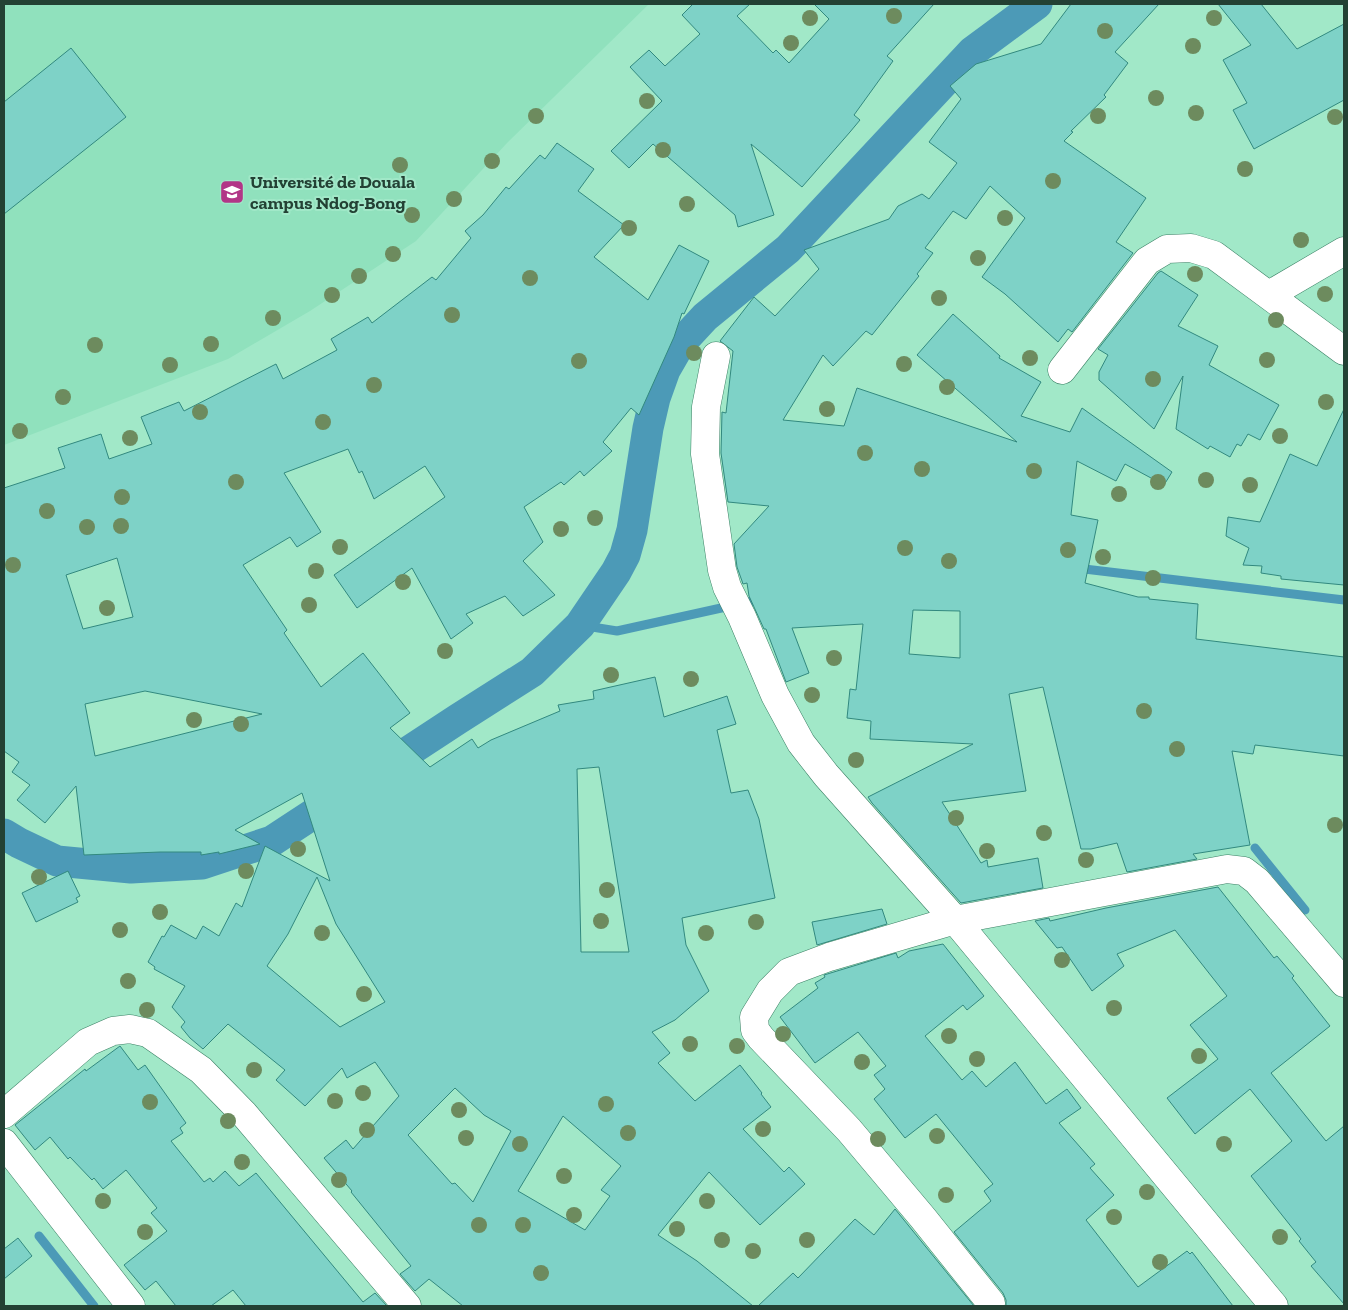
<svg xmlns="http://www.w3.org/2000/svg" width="1348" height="1310" viewBox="0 0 1348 1310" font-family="'Zilla Slab',serif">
  <rect width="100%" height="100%" fill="#a1e8c8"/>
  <path fill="#90e1bd" d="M 4,4 L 649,4 L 507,143 L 416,241 L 310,311 L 228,359 L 4,445 Z"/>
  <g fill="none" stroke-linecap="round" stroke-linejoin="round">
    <path stroke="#4c9ab7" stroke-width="9" d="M 1076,568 L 1344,600
      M 580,625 L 617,631 L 762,599
      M 1255,848 L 1305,910
      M 39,1236 L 94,1306"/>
    <path stroke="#4c9ab7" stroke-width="31" d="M 4,834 L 19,843 L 57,861 L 131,868 L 202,864 L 272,841 L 458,719 L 532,672 L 580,625 L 616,572 L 625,555 L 632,530 L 648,428 L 655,398 L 665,370 L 680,344 L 705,317 L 788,249 L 972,52 L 1037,4"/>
  </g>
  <path fill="#7ed2c7" stroke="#32897f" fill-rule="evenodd" d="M 693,4 L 750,4 L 737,16 L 773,53 L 776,50 L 789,63 L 829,19 L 814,4 L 934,4 L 887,56 L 893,61 L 854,115 L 860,120 L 850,132 L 802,187 L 751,144 L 774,215 L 738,227 L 735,215 L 653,144 L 629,168 L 611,151 L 662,101 L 630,67 L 649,50 L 665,66 L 700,34 L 682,15 Z
    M 1071,4 L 1159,4 L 1115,52 L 1128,63 L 1104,95 L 1106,97 L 1071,131 L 1073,132 L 1064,141 L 1146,198 L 1116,242 L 1133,253 L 1072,332 L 1068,329 L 1058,342 L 1005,294 L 982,277 L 1025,218 L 990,186 L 966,219 L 953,211 L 925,248 L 933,253 L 917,274 L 919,276 L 872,335 L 866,331 L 833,366 L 823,355 L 783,420 L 844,426 L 857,388 L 1017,442 L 917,355 L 953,314 L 1000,356 L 999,358 L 1041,382 L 1021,416 L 1070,432 L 1082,408 L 1172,472 L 1164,485 L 1125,464 L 1116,481 L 1077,461 L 1071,515 L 1098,520 L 1085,583 L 1138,597 L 1149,597 L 1149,599 L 1198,604 L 1196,639 L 1344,657 L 1344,756 L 1255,745 L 1253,754 L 1232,751 L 1250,845 L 1193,854 L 1197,859 L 1127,872 L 1117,843 L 1091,849 L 1081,849 L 1043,687 L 1009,694 L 1026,791 L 942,802 L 981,863 L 987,860 L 988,867 L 1038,858 L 1043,888 L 961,903 L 872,803 L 868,797 L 973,744 L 870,739 L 871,721 L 847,718 L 850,689 L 856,690 L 863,624 L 792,628 L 809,673 L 786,682 L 766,629 L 764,629 L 749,596 L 747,583 L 743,584 L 742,581 L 737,567 L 734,544 L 769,506 L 728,502 L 721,453 L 722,412 L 726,413 L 733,351 L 720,341 L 754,297 L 775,316 L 819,269 L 804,250 L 889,219 L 898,206 L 922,194 L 929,199 L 957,163 L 929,142 L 961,99 L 950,86 L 976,64 L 1041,44 ZM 913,610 L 960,611 L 960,658 L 909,654 Z
    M 1218,4 L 1261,4 L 1297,49 L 1344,24 L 1344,100 L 1254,149 L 1233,110 L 1247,103 L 1223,60 L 1251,45 Z
    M 71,48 L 126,117 L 4,214 L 4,102 Z
    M 557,143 L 594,169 L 578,191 L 624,225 L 594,257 L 648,300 L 679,245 L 709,261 L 684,314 L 682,313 L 674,337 L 639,415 L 631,408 L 603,442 L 612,451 L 584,476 L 580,471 L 564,485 L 561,482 L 524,507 L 543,542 L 523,561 L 555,595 L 523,616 L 505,596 L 466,614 L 473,623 L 451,639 L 412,568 L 357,608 L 334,575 L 445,497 L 425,466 L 374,499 L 362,471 L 359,473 L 348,449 L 284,473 L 321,532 L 297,547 L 290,537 L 243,565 L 287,630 L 284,633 L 321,687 L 363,653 L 410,713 L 390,728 L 430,767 L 472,739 L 478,748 L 491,740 L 560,711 L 558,705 L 594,699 L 593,691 L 655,677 L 664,717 L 727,696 L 736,724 L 717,730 L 731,793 L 748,790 L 759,819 L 775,898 L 682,918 L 686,945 L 709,991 L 675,1020 L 652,1032 L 670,1053 L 658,1063 L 695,1101 L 740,1065 L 762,1093 L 761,1094 L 771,1107 L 743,1129 L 784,1172 L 789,1167 L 805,1184 L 760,1225 L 709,1172 L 658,1235 L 697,1261 L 753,1306 L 463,1306 L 429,1279 L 415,1291 L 400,1274 L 411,1266 L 351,1192 L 352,1191 L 324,1158 L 346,1140 L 353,1149 L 399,1096 L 375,1062 L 347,1078 L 342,1068 L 305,1106 L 276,1080 L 285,1070 L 228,1024 L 203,1049 L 190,1038 L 181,1027 L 185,1022 L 172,1007 L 185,986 L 154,969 L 155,967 L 148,962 L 162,936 L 164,937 L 171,925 L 196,939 L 203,926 L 219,936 L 236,903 L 242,907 L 265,846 L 330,881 L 302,793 L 235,830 L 260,844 L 219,854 L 219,852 L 201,855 L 201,852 L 160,852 L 84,855 L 76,786 L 45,823 L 17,800 L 30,785 L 12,772 L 19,762 L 4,751 L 4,488 L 65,468 L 58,448 L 101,434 L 109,459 L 152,444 L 141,417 L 179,402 L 184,411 L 276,364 L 283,379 L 337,350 L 331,339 L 368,317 L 372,323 L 432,277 L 436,280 L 471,238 L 465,231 L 483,215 L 506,187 L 509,189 L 540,155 L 545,159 ZM 117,558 L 133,617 L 83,629 L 66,575 ZM 145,691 L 262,714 L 95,756 L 85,704 ZM 599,767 L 629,952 L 581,952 L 577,769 ZM 317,877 L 336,924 L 385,1002 L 340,1027 L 267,966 L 288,934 ZM 455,1088 L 484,1115 L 511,1131 L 473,1202 L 455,1183 L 452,1184 L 408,1135 ZM 563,1116 L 621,1166 L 601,1190 L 610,1196 L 585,1230 L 518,1191 Z
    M 1161,271 L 1198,295 L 1178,326 L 1218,346 L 1209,365 L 1279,405 L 1260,440 L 1248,434 L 1241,446 L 1237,444 L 1230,457 L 1210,446 L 1208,449 L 1176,429 L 1183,376 L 1154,429 L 1099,380 L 1099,372 L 1108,355 L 1098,349 L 1158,273 Z
    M 1344,409 L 1344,585 L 1281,579 L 1281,576 L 1261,573 L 1262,566 L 1243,565 L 1249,548 L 1226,536 L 1228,517 L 1260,522 L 1290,454 L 1317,466 Z
    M 68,871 L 80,896 L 76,898 L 78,902 L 36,922 L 22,893 Z
    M 1218,887 L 1274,958 L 1277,956 L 1294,976 L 1292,978 L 1330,1026 L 1271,1073 L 1326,1141 L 1344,1126 L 1344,1304 L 1311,1266 L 1316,1262 L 1299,1241 L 1301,1239 L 1251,1176 L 1292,1141 L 1250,1089 L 1195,1134 L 1167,1098 L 1218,1059 L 1190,1025 L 1227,996 L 1175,930 L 1117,954 L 1124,966 L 1092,991 L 1062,947 L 1057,948 L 1035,921 L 1049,918 L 1050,921 L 1106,908 Z
    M 882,909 L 887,924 L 817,945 L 812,922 Z
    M 943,944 L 984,996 L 967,1010 L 963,1005 L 925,1036 L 962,1080 L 972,1071 L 986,1087 L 1015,1062 L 1046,1104 L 1067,1089 L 1081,1108 L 1059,1123 L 1095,1164 L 1090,1168 L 1114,1195 L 1086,1220 L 1138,1287 L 1187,1251 L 1190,1254 L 1192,1252 L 1233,1306 L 1006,1306 L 1006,1300 L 1003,1293 L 954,1232 L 991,1201 L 984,1191 L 993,1184 L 936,1114 L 905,1138 L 874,1099 L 885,1089 L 874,1075 L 886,1066 L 858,1032 L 815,1063 L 780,1017 L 818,988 L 815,983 L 825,977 L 824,975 L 896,953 L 898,958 L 909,951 Z
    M 120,1046 L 138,1070 L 145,1065 L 186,1123 L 180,1128 L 183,1133 L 171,1141 L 204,1182 L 210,1178 L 213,1182 L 225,1171 L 239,1186 L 256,1173 L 363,1302 L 375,1293 L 387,1306 L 246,1306 L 233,1290 L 211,1306 L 176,1306 L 156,1281 L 145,1290 L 124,1265 L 167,1231 L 151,1213 L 157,1208 L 126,1170 L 103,1189 L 94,1178 L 92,1180 L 70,1157 L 68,1159 L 50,1137 L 35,1150 L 15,1125 L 85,1069 L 86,1071 Z
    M 895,1209 L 974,1306 L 758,1306 L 793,1273 L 798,1278 L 855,1219 L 874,1235 Z
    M 18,1238 L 32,1256 L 4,1279 L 4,1249 Z"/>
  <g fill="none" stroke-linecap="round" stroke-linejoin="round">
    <defs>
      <path id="street" d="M 1269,295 L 1344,251
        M 716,356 L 706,407 L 705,454 L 722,570 L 727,587 L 742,617 L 775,695 L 801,743 L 826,775 L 955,920 L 1274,1306
        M 1062,370 L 1147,261 L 1167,249 L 1191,248 L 1214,255 L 1344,351
        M 4,1114 L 88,1042 L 113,1031 L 130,1029 L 148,1033 L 201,1070 L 244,1114 L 407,1306
        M 4,1143 L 131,1306
        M 991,1303 L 923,1218 L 849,1130 L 761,1038 L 755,1030 L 754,1017 L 770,991 L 789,972 L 829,957 L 955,920 L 1227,869 L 1244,871 L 1257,881 L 1344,983"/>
    </defs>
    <use href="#street" stroke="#3b8165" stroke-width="29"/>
    <use href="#street" stroke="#fff" stroke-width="28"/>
  </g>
  <g fill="#6d8b5e">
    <circle cx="894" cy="16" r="8"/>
    <circle cx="810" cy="18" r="8"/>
    <circle cx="1214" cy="18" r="8"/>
    <circle cx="1105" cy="31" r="8"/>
    <circle cx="791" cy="43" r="8"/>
    <circle cx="1193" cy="46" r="8"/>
    <circle cx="1156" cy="98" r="8"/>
    <circle cx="647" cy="101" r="8"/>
    <circle cx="1196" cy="113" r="8"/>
    <circle cx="536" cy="116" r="8"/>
    <circle cx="1098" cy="116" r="8"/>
    <circle cx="1335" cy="117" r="8"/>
    <circle cx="663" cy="150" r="8"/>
    <circle cx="492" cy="161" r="8"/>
    <circle cx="400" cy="165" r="8"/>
    <circle cx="1245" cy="169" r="8"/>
    <circle cx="1053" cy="181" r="8"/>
    <circle cx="454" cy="199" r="8"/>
    <circle cx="687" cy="204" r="8"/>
    <circle cx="412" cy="215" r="8"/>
    <circle cx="1005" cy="218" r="8"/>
    <circle cx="629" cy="228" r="8"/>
    <circle cx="1301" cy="240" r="8"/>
    <circle cx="393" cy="254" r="8"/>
    <circle cx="978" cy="258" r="8"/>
    <circle cx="1195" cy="274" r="8"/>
    <circle cx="359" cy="276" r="8"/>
    <circle cx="530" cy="278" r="8"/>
    <circle cx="1325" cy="294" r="8"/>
    <circle cx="332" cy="295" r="8"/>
    <circle cx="939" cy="298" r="8"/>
    <circle cx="452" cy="315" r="8"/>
    <circle cx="273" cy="318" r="8"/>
    <circle cx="1276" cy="320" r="8"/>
    <circle cx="211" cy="344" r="8"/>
    <circle cx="95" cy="345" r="8"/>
    <circle cx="694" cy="353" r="8"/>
    <circle cx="1030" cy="358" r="8"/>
    <circle cx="1267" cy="360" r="8"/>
    <circle cx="579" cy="361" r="8"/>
    <circle cx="904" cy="364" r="8"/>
    <circle cx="170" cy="365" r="8"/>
    <circle cx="1153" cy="379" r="8"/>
    <circle cx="374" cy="385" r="8"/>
    <circle cx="947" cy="387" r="8"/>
    <circle cx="63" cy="397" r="8"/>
    <circle cx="1326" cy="402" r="8"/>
    <circle cx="827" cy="409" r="8"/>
    <circle cx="200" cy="412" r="8"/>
    <circle cx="323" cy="422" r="8"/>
    <circle cx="20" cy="431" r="8"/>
    <circle cx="1280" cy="436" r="8"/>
    <circle cx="130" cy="438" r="8"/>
    <circle cx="865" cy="453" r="8"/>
    <circle cx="922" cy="469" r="8"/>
    <circle cx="1034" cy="471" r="8"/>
    <circle cx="1206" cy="480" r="8"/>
    <circle cx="236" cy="482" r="8"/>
    <circle cx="1158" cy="482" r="8"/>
    <circle cx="1250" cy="485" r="8"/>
    <circle cx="1119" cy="494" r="8"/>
    <circle cx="122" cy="497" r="8"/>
    <circle cx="47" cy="511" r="8"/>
    <circle cx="595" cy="518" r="8"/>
    <circle cx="121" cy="526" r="8"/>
    <circle cx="87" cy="527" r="8"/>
    <circle cx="561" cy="529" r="8"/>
    <circle cx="340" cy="547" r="8"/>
    <circle cx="905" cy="548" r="8"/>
    <circle cx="1068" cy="550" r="8"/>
    <circle cx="1103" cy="557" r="8"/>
    <circle cx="949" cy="561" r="8"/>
    <circle cx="13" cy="565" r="8"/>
    <circle cx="316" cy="571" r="8"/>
    <circle cx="1153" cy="578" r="8"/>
    <circle cx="403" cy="582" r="8"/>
    <circle cx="309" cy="605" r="8"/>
    <circle cx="107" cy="608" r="8"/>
    <circle cx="445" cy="651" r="8"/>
    <circle cx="834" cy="658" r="8"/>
    <circle cx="611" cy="675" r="8"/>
    <circle cx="691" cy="679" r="8"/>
    <circle cx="812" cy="695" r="8"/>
    <circle cx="1144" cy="711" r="8"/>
    <circle cx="194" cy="720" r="8"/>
    <circle cx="241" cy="724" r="8"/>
    <circle cx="1177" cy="749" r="8"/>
    <circle cx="856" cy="760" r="8"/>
    <circle cx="956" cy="818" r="8"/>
    <circle cx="1335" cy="825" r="8"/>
    <circle cx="1044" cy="833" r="8"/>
    <circle cx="298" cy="849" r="8"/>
    <circle cx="987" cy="851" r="8"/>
    <circle cx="1086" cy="860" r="8"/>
    <circle cx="246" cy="871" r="8"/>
    <circle cx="39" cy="877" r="8"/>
    <circle cx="607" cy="890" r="8"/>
    <circle cx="160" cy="912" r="8"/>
    <circle cx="601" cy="921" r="8"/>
    <circle cx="756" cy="922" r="8"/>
    <circle cx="120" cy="930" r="8"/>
    <circle cx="322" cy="933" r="8"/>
    <circle cx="706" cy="933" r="8"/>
    <circle cx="1062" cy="960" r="8"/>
    <circle cx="128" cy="981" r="8"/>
    <circle cx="364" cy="994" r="8"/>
    <circle cx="1114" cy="1008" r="8"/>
    <circle cx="147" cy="1010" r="8"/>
    <circle cx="783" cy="1034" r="8"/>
    <circle cx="949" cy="1036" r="8"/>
    <circle cx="690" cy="1044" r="8"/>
    <circle cx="737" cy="1046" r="8"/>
    <circle cx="1199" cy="1056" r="8"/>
    <circle cx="977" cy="1059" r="8"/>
    <circle cx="862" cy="1062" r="8"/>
    <circle cx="254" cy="1070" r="8"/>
    <circle cx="363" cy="1093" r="8"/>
    <circle cx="335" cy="1101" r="8"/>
    <circle cx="150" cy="1102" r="8"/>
    <circle cx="606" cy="1104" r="8"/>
    <circle cx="459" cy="1110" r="8"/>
    <circle cx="228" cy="1121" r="8"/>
    <circle cx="763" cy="1129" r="8"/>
    <circle cx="367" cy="1130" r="8"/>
    <circle cx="628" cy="1133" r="8"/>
    <circle cx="937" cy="1136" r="8"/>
    <circle cx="466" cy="1138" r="8"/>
    <circle cx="878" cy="1139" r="8"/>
    <circle cx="520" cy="1144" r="8"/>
    <circle cx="1224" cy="1144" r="8"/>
    <circle cx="242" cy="1162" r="8"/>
    <circle cx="564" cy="1176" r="8"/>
    <circle cx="339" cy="1180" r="8"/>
    <circle cx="1147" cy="1192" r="8"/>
    <circle cx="946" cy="1195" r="8"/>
    <circle cx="103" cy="1201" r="8"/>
    <circle cx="707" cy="1201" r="8"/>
    <circle cx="574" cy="1215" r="8"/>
    <circle cx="1114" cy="1217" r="8"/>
    <circle cx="479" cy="1225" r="8"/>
    <circle cx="523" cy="1225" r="8"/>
    <circle cx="677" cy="1229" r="8"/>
    <circle cx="145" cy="1232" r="8"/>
    <circle cx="1280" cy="1237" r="8"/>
    <circle cx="722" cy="1240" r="8"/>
    <circle cx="807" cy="1240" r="8"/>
    <circle cx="753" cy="1251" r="8"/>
    <circle cx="1160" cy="1262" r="8"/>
    <circle cx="541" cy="1273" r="8"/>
  </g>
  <defs>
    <symbol id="university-square" viewBox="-11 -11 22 22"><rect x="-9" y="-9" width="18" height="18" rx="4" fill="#b23687" stroke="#a1e8c8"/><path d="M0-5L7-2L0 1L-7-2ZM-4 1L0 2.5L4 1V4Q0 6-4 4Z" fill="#fff"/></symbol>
  </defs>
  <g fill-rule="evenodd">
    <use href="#university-square" x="218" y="178" width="28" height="28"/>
  </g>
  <g text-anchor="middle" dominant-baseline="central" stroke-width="4" stroke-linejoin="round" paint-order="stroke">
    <g font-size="18" font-weight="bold" fill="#234134" stroke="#a1e8c8" text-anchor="start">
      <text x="250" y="182">Université de Douala<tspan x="250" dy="21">campus Ndog-Bong</tspan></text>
    </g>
  </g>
  <rect width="1348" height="1310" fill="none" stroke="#234134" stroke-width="10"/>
</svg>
